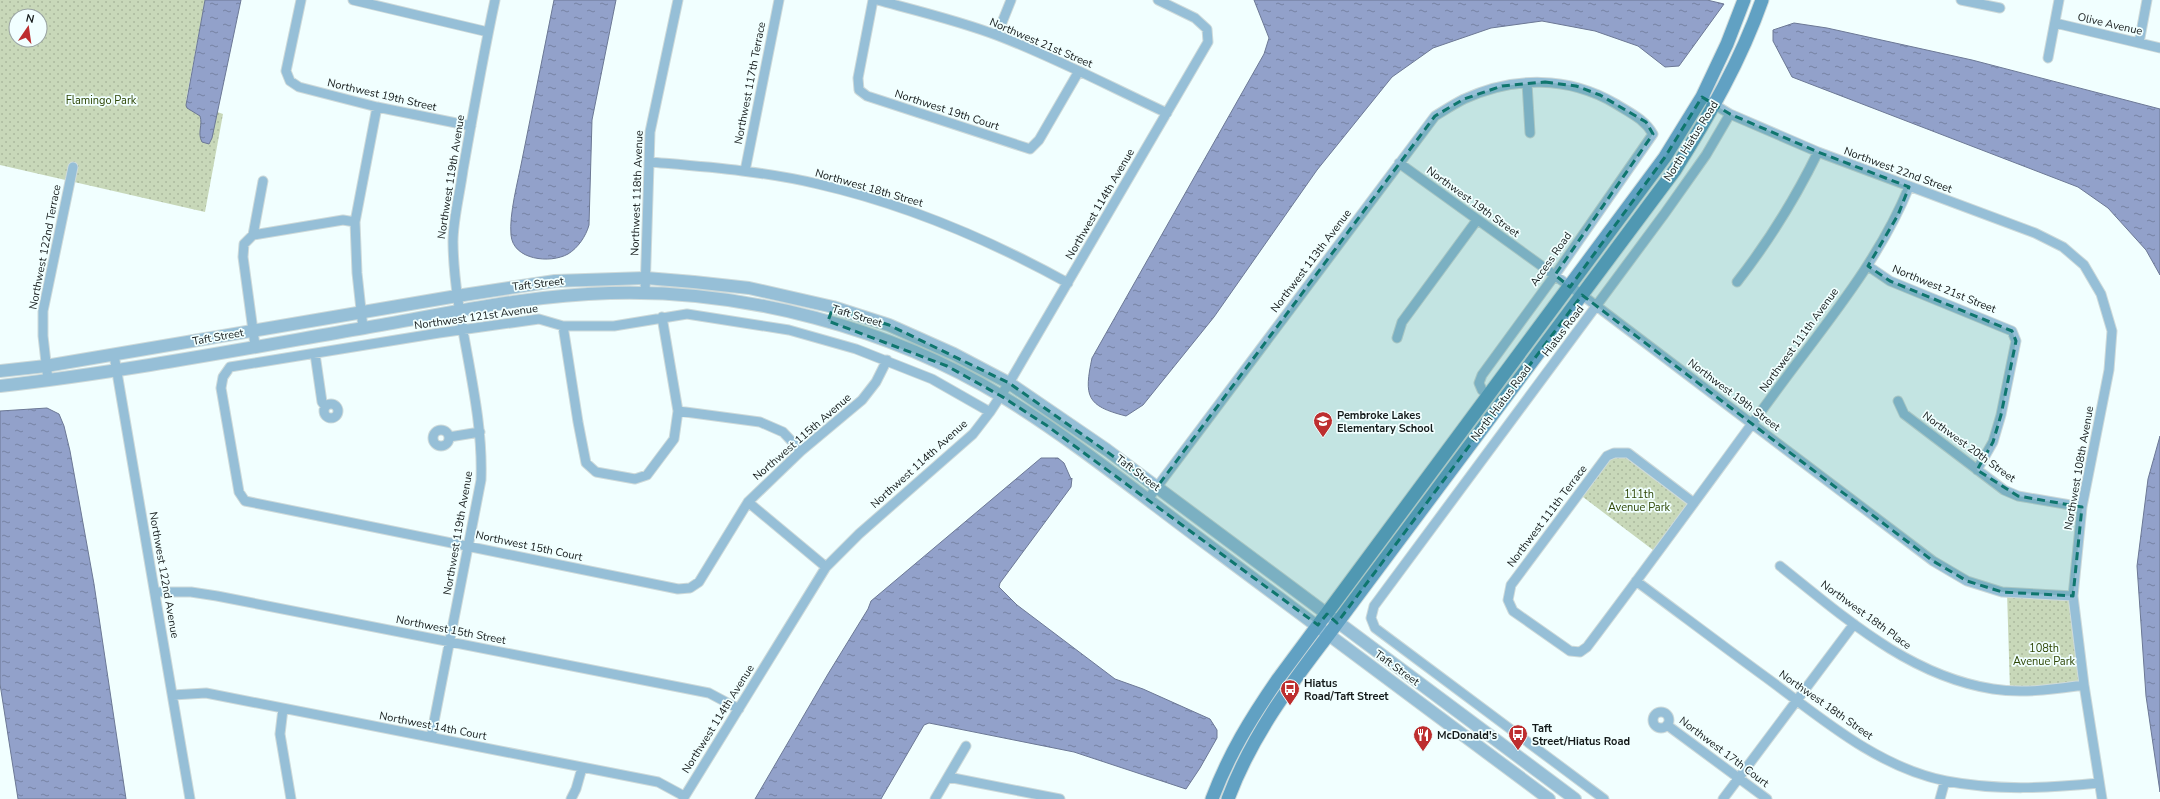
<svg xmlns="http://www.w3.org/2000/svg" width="2160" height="799" viewBox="0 0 2160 799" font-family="'Nunito Sans',sans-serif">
  <defs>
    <pattern id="park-dots" width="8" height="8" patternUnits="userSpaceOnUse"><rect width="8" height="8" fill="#c8d8b9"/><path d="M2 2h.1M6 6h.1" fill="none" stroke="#abb99e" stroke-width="1.8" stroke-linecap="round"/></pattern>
    <pattern id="water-ripples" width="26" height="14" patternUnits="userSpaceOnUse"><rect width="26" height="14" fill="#92a1ca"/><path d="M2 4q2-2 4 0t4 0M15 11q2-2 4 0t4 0" fill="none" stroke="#7682a3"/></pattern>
  </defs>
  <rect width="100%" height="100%" fill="#f1ffff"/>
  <path fill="url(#park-dots)" fill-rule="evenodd" d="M 0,0 L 205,0 L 186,101 L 223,114 L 205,212 L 0,165 ZM 16,16 L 40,16 L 40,40 L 16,40 Z
    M 1628,453 L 1694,503 L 1657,553 L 1579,494 L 1607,456 Z
    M 2007,592 L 2073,596 L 2084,685 L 2010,690 Z"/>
  <path fill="url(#water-ripples)" stroke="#6c7895" d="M 205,0 L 241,0 L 212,138 L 209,144 L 202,142 C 197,133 203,125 200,116 L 187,108 L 186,105 Z
    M 554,0 L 616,0 L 592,120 L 589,225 C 586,236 578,248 568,254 C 550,264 513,260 511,235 C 509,214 518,181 522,160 C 533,107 543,53 554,0 Z
    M 1254,0 L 1707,0 L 1724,4 L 1679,66 L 1665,67 L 1638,46 L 1595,31 L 1542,21 L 1491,28 L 1433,48 L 1392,77 L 1317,170 L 1214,317 L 1143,405 L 1126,416 C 1086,406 1084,396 1092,358 L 1264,54 L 1269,38 Z
    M 1794,23 L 1827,28 L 1972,60 L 2160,109 L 2160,275 L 2146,250 L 2108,208 L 2078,187 L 1792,77 L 1773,41 L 1773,30 Z
    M 47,408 L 59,414 L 64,426 L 70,451 L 94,584 L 126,799 L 18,799 L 0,684 L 0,411 Z
    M 2160,436 L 2160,792 L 2146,696 L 2137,566 L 2148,479 Z
    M 1041,458 L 1058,458 L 1064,463 L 1071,479 L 1072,478 L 1071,487 L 1000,583 L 999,587 L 1017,605 L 1115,679 L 1143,689 L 1210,719 L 1217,730 L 1217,738 L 1200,768 L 1186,789 L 1074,752 L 929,723 L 924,725 L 881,799 L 755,799 L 828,674 L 868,609 L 871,601 Z"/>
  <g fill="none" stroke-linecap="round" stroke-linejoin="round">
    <defs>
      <path id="minor" d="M 301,0 L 286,71 L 290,81 L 299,87 L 377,107 L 471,126
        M 353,0 L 488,32
        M 873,0 L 858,78 L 859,90 L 867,96 L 1030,149 L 1039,140 L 1079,71
        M 877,0 C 918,11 960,21 999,36 C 1056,58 1111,87 1167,113
        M 1961,0 L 2000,8
        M 2055,23 L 2160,48
        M 997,35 L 1011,0
        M 2139,43 L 2147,0
        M 2048,58 L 2059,0
        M 1527,83 L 1530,133
        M 1702,97 L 1730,114 L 1818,152 L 2035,233 L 2063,247 L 2084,265 L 2101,294 L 2112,331 L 2109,370 L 2082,507 L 2073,596 L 2084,685 L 2102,799
        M 650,162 C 707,167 763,171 818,184 C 905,204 990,240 1068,283
        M 1399,163 L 1582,295 L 1933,561 L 1967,581 L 2002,592 L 2073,596
        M 745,171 L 779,0
        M 253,235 L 263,181
        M 1868,266 L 1890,281 L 2012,331 L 2016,341 L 2001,415 L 1993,442 L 1977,470
        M 1737,282 C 1769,241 1795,199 1818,152
        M 645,293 L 650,132 L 678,0
        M 662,317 L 678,411
        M 563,326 L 578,422 L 586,463 L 596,472 L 635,479 L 647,475 L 674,439 L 678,411 L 760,422 L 783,432 L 801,451
        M 363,328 L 357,273 L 355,222 L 377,107
        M 1397,338 L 1402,322 L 1477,220
        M 255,345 L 243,257 L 244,244 L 253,235 L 343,220 L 355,222
        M 315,354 L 322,402 L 325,406
        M 114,355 L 190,799
        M 887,360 L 876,382 L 862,400 L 801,451 L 748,502 L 699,582 L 690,588 L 678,589 L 245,501 L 239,492 L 221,388 L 223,377 L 230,367 L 439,333 L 539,319 L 563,326 L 614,326 L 687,314 L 789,330 L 856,349 L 932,379 L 990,412
        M 48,380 L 43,336 L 43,311 L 73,167
        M 1898,401 L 1904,414 L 2004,490 L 2018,496 L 2082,507
        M324 411a7 7 0 1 1 14 0a7 7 0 1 1-14 0Z
        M433 438a8 8 0 1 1 16 0a8 8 0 1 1-16 0Z
        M 449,437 L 480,432
        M 1148,499 L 1435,116 C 1445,110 1454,104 1464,99 C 1514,76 1569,76 1616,104 C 1632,114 1644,119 1653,134 L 1555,275 L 1482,375 L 1479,383 L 1482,390 L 1489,396
        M 748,502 L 826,567
        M 1694,503 L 1628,453 L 1614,453 L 1607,456 L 1511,585 L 1508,600 L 1513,611 L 1570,651 L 1580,652 L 1587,647 C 1652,561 1715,474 1779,387 C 1826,323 1879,261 1909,187
        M 1780,566 C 1844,617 1909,676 1993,689 C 2023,694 2054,689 2084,685
        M 1636,581 C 1682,615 1728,650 1775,684 C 1827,723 1881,768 1946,781 C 1998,791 2048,788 2099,783
        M 155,592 L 191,592 L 217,596 L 709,693 L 739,709
        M 173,695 L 206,693 L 658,782 L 684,796
        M 283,709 L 280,734 L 291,799
        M1653 720a8 8 0 1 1 16 0a8 8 0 1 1-16 0Z
        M 1667,725 L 1767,799
        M 431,737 L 481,480 C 484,400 454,322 453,242 C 453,219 460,193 463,170 C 473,113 483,56 495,0
        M 948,777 L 1060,799
        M 571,799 L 576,789 L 582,768
        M 683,799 L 826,567 L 859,534 L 973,434 L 990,412 L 1009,383 L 1208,42 L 1207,29 L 1195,18 L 1158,0
        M 935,799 L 966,746
        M 1604,799 L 1375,628 L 1371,618 L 1374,606 L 1665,213 L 1706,155 L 1730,114
        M 1723,799 L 1854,624
        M 1940,799 L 1945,781"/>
      <path id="tertiary" d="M 0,371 L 46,366 L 457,296 L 555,281 L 646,278 L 694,282 L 749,288 L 833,307 L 889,325 L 954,354 L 1009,383 L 1107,450 L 1575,799
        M 0,386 C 122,372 243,349 364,328 C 446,314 528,295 610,293 C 744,289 890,328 1003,397 C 1079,444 1148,501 1219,553 C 1329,635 1439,717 1549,799"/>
      <path id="secondary" d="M 1212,799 C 1229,754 1251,718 1278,679 L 1665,157 L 1702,97 L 1727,44 L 1744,0
        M 1228,799 C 1251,737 1289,686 1329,634 L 1675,170 C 1709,116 1741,60 1762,0"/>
    </defs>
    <use href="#minor" stroke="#cedada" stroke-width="11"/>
    <use href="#tertiary" stroke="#cedada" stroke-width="14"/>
    <use href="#secondary" stroke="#cedada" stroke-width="15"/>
    <use href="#minor" stroke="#96bfd7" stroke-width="9"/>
    <use href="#tertiary" stroke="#96bfd7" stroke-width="12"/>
    <use href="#secondary" stroke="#61a1c3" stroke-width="13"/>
  </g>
  <path fill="#0f766e" fill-opacity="0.2" stroke="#0f766e" stroke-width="3" stroke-dasharray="8 5" stroke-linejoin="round" d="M 1545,82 L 1576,86 L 1600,95 L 1646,122 L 1653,134 L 1555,275 L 1570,287 L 1665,157 L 1702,97 L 1730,114 L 1818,152 L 1909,187 L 1898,215 L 1868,266 L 1890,281 L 2012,331 L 2016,341 L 2001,415 L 1993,442 L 1977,470 L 2018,496 L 2082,507 L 2073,596 L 2002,592 L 1967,581 L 1933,561 L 1582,295 L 1337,623 L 1327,614 L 1318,625 L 1046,425 L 1001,396 L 947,366 L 828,321 L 833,307 L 889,325 L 1009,383 L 1157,487 L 1435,116 L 1464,99 L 1502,86 Z"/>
  <defs>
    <symbol id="school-pin" viewBox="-11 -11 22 30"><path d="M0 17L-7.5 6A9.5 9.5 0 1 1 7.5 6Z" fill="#bd2e2f" stroke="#f1ffff"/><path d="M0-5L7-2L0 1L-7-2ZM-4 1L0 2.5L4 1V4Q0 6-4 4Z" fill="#fff"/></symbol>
    <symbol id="bus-pin" viewBox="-11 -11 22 30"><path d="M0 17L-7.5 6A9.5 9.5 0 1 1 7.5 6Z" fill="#bd2e2f" stroke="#f1ffff"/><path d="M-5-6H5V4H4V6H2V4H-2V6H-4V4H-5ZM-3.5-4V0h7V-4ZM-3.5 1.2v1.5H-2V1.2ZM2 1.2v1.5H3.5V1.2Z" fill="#fff"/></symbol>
    <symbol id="restaurant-pin" viewBox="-11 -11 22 30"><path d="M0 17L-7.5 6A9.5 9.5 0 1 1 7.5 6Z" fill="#bd2e2f" stroke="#f1ffff"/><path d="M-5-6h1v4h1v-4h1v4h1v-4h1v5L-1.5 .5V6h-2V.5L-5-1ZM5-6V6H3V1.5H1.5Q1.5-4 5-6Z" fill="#fff"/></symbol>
  </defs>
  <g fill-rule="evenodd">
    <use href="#school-pin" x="1312" y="410" width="22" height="30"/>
    <use href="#bus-pin" x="1279" y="678" width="22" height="30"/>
    <use href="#bus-pin" x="1507" y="723" width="22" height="30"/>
    <use href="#restaurant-pin" x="1412" y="724" width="22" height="30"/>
  </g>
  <g text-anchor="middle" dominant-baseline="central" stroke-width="3.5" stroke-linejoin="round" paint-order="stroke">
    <g font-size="11" fill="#141a1a" stroke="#f1ffff">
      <text transform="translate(2110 24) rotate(13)">Olive Avenue</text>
      <text transform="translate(1041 43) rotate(23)">Northwest 21st Street</text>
      <text transform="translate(750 83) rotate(-79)">Northwest 117th Terrace</text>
      <text transform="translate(382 95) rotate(13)">Northwest 19th Street</text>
      <text transform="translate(947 110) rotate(18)">Northwest 19th Court</text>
      <text transform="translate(1691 141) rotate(-58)">North Hiatus Road</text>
      <text transform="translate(1898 170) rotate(20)">Northwest 22nd Street</text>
      <text transform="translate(451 177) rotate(-81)">Northwest 119th Avenue</text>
      <text transform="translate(869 188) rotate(16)">Northwest 18th Street</text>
      <text transform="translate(637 193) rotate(-88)">Northwest 118th Avenue</text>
      <text transform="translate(1473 202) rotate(36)">Northwest 19th Street</text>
      <text transform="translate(1100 204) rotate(-60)">Northwest 114th Avenue</text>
      <text transform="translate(45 247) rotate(-79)">Northwest 122nd Terrace</text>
      <text transform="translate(1551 259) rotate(-55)">Access Road</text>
      <text transform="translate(1311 261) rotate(-53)">Northwest 113th Avenue</text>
      <text transform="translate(538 284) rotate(-7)">Taft Street</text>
      <text transform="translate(1944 289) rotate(22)">Northwest 21st Street</text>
      <text transform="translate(857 316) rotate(17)">Taft Street</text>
      <text transform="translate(476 317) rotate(-8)">Northwest 121st Avenue</text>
      <text transform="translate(1563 331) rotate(-53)">Hiatus Road</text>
      <text transform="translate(218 337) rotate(-10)">Taft Street</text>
      <text transform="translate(1799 340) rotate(-54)">Northwest 111th Avenue</text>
      <text transform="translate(1734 395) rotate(37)">Northwest 19th Street</text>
      <text transform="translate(1501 403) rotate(-53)">North Hiatus Road</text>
      <text transform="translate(802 437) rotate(-41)">Northwest 115th Avenue</text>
      <text transform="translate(1969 447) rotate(36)">Northwest 20th Street</text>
      <text transform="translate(919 464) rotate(-42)">Northwest 114th Avenue</text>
      <text transform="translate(2079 468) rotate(-80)">Northwest 108th Avenue</text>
      <text transform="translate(1138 473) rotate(37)">Taft Street</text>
      <text transform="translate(1547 516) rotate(-53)">Northwest 111th Terrace</text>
      <text transform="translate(458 533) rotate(-80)">Northwest 119th Avenue</text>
      <text transform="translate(529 546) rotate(12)">Northwest 15th Court</text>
      <text transform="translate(164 575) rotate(80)">Northwest 122nd Avenue</text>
      <text transform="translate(1866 615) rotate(36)">Northwest 18th Place</text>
      <text transform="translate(451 630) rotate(11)">Northwest 15th Street</text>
      <text transform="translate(1397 668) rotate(36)">Taft Street</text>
      <text transform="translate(1826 705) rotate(35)">Northwest 18th Street</text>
      <text transform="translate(718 719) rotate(-58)">Northwest 114th Avenue</text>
      <text transform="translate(433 726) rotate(11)">Northwest 14th Court</text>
      <text transform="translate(1724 752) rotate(37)">Northwest 17th Court</text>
    </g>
    <g font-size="11" fill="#2d4504" stroke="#f1ffff">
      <text x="101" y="100">Flamingo Park</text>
      <text x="1639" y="494">111th<tspan x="1639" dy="13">Avenue Park</tspan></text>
      <text x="2044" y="648">108th<tspan x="2044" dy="13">Avenue Park</tspan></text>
    </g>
    <g font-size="11" font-weight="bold" fill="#141a1a" stroke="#f1ffff" text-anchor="start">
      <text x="1337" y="415">Pembroke Lakes<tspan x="1337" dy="13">Elementary School</tspan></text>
      <text x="1304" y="683">Hiatus<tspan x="1304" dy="13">Road/Taft Street</tspan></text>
      <text x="1532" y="728">Taft<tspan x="1532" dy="13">Street/Hiatus Road</tspan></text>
      <text x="1437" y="735">McDonald's</text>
    </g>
  </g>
  <g transform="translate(28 28) rotate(13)"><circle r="19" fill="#f1ffff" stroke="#99a3a3"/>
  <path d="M0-3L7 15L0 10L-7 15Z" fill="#bd2e2f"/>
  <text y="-6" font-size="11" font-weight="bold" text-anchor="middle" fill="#141a1a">N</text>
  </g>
</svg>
